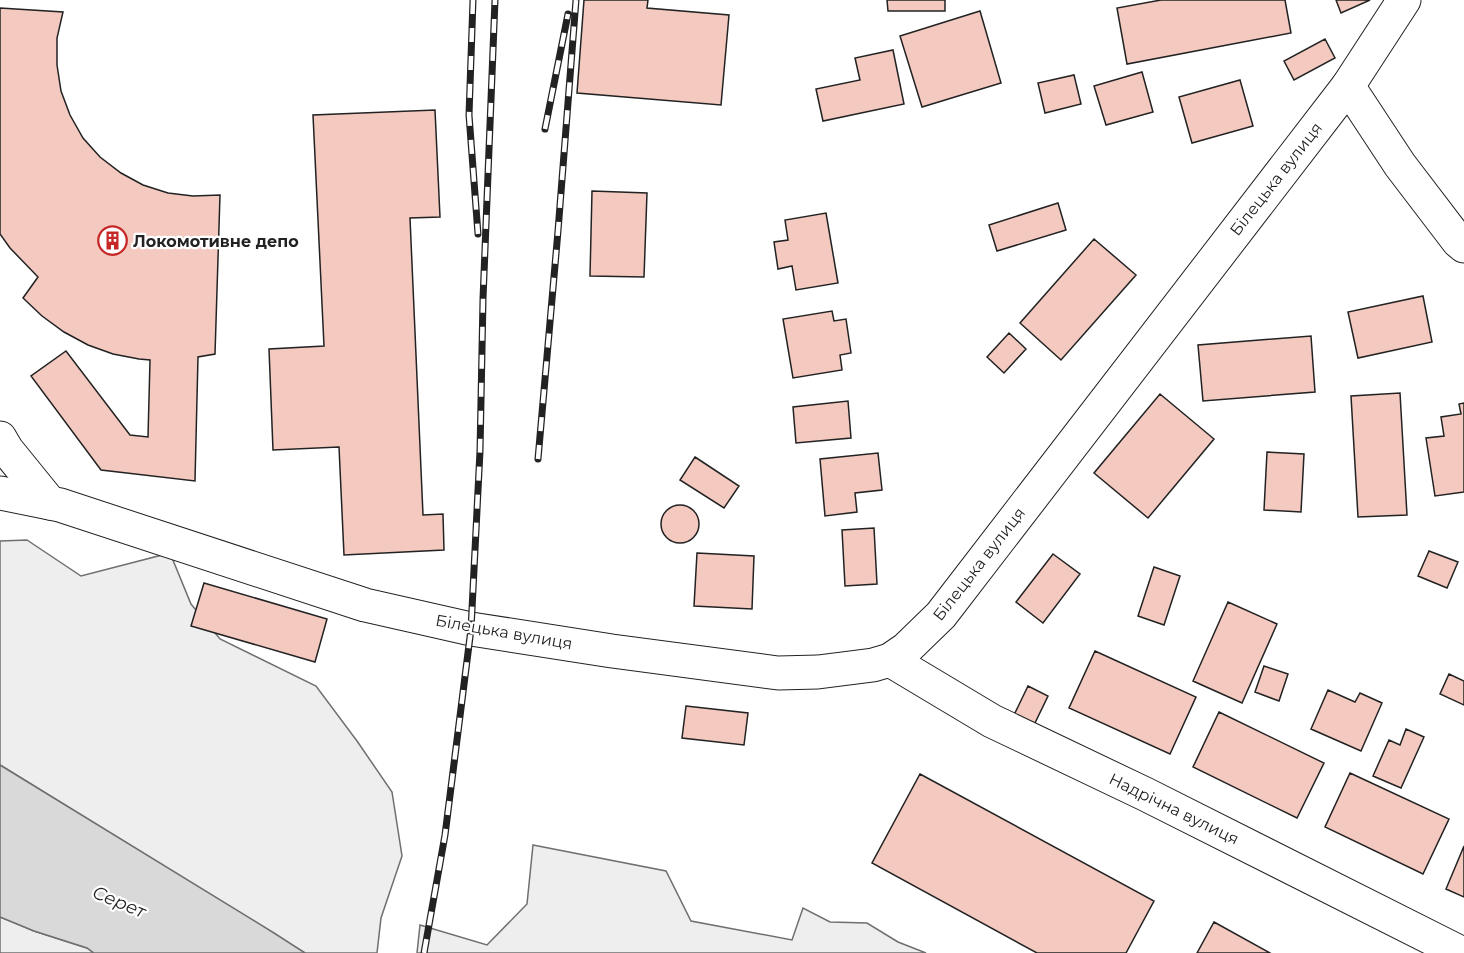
<svg xmlns="http://www.w3.org/2000/svg" width="1464" height="953" viewBox="0 0 1464 953" font-family="Montserrat,sans-serif">
  <rect width="100%" height="100%" fill="#fff"/>
  <path fill="#eee" stroke="#6f6f6f" stroke-width="1.5" d="M 27,540 L 81,576 L 170,553 L 191,604 L 220,639 L 316,686 L 357,741 L 392,792 L 402,856 L 381,918 L 377,953 L 305,953 L 0,765 L 0,541 Z
    M 533,845 L 666,871 L 691,921 L 792,940 L 803,908 L 830,922 L 867,923 L 898,942 L 926,953 L 417,953 L 420,925 L 487,945 L 527,904 Z
    M 0,917 L 34,931 L 87,948 L 94,953 L 0,953 Z"/>
  <path fill="#d9d9d9" stroke="#6f6f6f" stroke-width="1.5" d="M 0,765 L 274,933 L 305,953 L 94,953 L 87,948 L 34,931 L 0,917 Z"/>
  <path fill="#f3c9c0" stroke="#222" stroke-width="1.5" d="M 584,0 L 648,0 L 647,8 L 729,15 L 721,105 L 577,93 Z
    M 887,0 L 945,0 L 945,11 L 888,11 Z
    M 1161,0 L 1285,0 L 1291,33 L 1127,64 L 1117,8 Z
    M 1336,0 L 1370,0 L 1341,13 Z
    M 0,8 L 63,12 L 57,38 L 57,65 L 61,91 L 70,115 L 83,138 L 100,157 L 121,173 L 143,185 L 168,193 L 193,196 L 220,195 L 215,354 L 198,357 L 195,481 L 101,470 L 31,376 L 66,351 L 130,435 L 148,437 L 150,360 L 139,359 L 113,354 L 88,345 L 64,332 L 42,316 L 23,298 L 38,277 L 10,248 L 0,234 Z
    M 980,11 L 1001,83 L 922,107 L 900,36 Z
    M 1325,39 L 1335,58 L 1294,80 L 1284,61 Z
    M 893,50 L 904,104 L 823,121 L 816,89 L 860,80 L 855,58 Z
    M 1142,72 L 1153,112 L 1106,125 L 1094,86 Z
    M 1074,75 L 1081,104 L 1045,113 L 1038,83 Z
    M 1240,80 L 1253,126 L 1192,143 L 1179,97 Z
    M 435,110 L 440,217 L 410,218 L 423,515 L 443,514 L 444,550 L 344,555 L 339,447 L 273,450 L 269,349 L 324,346 L 313,115 Z
    M 592,191 L 647,193 L 644,277 L 590,276 Z
    M 1058,203 L 1066,230 L 997,251 L 989,225 Z
    M 826,213 L 838,283 L 796,290 L 792,266 L 778,269 L 774,242 L 788,240 L 785,220 Z
    M 1094,239 L 1136,275 L 1061,360 L 1020,323 Z
    M 1423,296 L 1432,342 L 1358,358 L 1348,312 Z
    M 832,311 L 834,321 L 846,319 L 851,353 L 840,355 L 842,370 L 793,378 L 783,319 Z
    M 1009,333 L 1026,349 L 1004,373 L 987,357 Z
    M 1311,336 L 1315,392 L 1203,401 L 1198,345 Z
    M 1400,393 L 1407,515 L 1358,517 L 1351,396 Z
    M 1160,394 L 1214,439 L 1148,518 L 1094,473 Z
    M 848,401 L 851,438 L 796,443 L 793,407 Z
    M 1464,403 L 1464,492 L 1435,496 L 1426,438 L 1444,436 L 1441,417 L 1461,414 L 1459,404 Z
    M 1267,452 L 1304,454 L 1301,512 L 1264,510 Z
    M 878,453 L 882,490 L 855,493 L 857,512 L 825,516 L 820,459 Z
    M 695,457 L 739,486 L 724,508 L 680,480 Z
    M661 524a19 19 0 1 1 38 0a19 19 0 1 1-38 0Z
    M 874,528 L 877,584 L 845,586 L 842,530 Z
    M 1429,551 L 1458,562 L 1447,588 L 1418,576 Z
    M 697,553 L 754,556 L 752,609 L 694,606 Z
    M 1053,554 L 1080,574 L 1043,623 L 1016,602 Z
    M 1154,567 L 1180,576 L 1164,625 L 1138,616 Z
    M 204,583 L 327,619 L 315,662 L 191,626 Z
    M 1228,602 L 1277,624 L 1242,703 L 1193,681 Z
    M 1095,651 L 1196,697 L 1170,754 L 1069,708 Z
    M 1264,666 L 1288,674 L 1279,701 L 1255,692 Z
    M 1449,674 L 1464,681 L 1464,705 L 1440,694 Z
    M 1028,686 L 1048,696 L 1034,725 L 1014,715 Z
    M 1328,690 L 1355,702 L 1360,693 L 1382,703 L 1361,751 L 1311,729 Z
    M 686,706 L 748,713 L 744,745 L 682,738 Z
    M 1219,712 L 1324,763 L 1297,818 L 1193,767 Z
    M 1406,729 L 1424,737 L 1401,788 L 1373,776 L 1389,740 L 1400,745 Z
    M 1350,773 L 1449,819 L 1423,874 L 1325,827 Z
    M 920,774 L 1154,901 L 1126,953 L 1037,953 L 872,863 Z
    M 1464,846 L 1464,897 L 1446,889 Z
    M 1214,922 L 1270,953 L 1197,953 Z"/>
  <g fill="none" stroke-linecap="round" stroke-linejoin="round">
    <defs>
      <path id="minor" d="M 1348,86 L 1400,165 L 1458,241 L 1464,246
        M 0,438 L 7,450 L 50,503
        M 890,660 L 992,721 L 1145,794 L 1461,953"/>
      <path id="tertiary" d="M 0,493 L 60,505 L 365,605 L 471,629 L 612,651 L 778,673 L 818,672 L 873,665 L 890,660 L 906,649 L 941,615 L 1348,86 L 1404,0"/>
    </defs>
    <use href="#minor" stroke="#222" stroke-width="35"/>
    <use href="#tertiary" stroke="#222" stroke-width="35"/>
    <use href="#minor" stroke="#fff" stroke-width="33"/>
    <use href="#tertiary" stroke="#fff" stroke-width="33"/>
    <defs>
      <path id="rail" d="M 473,0 L 469,115 L 478,234
        M 545,129 L 568,14
        M 538,459 L 558,231 L 576,0
        M 424,953 L 445,835 L 471,629 L 480,451 L 483,299 L 495,0"/>
    </defs>
    <use href="#rail" stroke="#222" stroke-width="7"/>
    <use href="#rail" stroke="#fff" stroke-width="4.5" stroke-dasharray="14" stroke-linecap="butt"/>
  </g>
  <defs>
    <symbol id="building-ring" viewBox="-11 -11 22 22"><circle r="9.5" fill="#fff" stroke="#c62828" stroke-width="1.5"/><path d="M-4-6H4V6H1V3H-1V6H-4ZM-2.5-4.3h1.7v1.8h-1.7ZM.8-4.3h1.7v1.8H.8ZM-2.5-1h1.7V.8h-1.7ZM.8-1h1.7V.8H.8Z" fill="#c62828"/></symbol>
  </defs>
  <g fill-rule="evenodd">
    <use href="#building-ring" x="96" y="224" width="33" height="33"/>
  </g>
  <g text-anchor="middle" dominant-baseline="central" stroke-width="4.5" stroke-linejoin="round" paint-order="stroke">
    <g font-size="16" fill="#222" stroke="#fff">
      <text transform="translate(1276 179) rotate(-52)">Білецька вулиця</text>
      <text transform="translate(979 564) rotate(-52)">Білецька вулиця</text>
      <text transform="translate(504 632) rotate(10)">Білецька вулиця</text>
      <text transform="translate(1174 809) rotate(26)">Надрічна вулиця</text>
    </g>
    <g font-size="16" font-weight="bold" fill="#222" stroke="#fff" text-anchor="start">
      <text x="133" y="241">Локомотивне депо</text>
    </g>
    <g font-size="18" font-style="italic" fill="#222" stroke="#fff">
      <text transform="translate(119 902) rotate(23)">Серет</text>
    </g>
  </g>
</svg>
